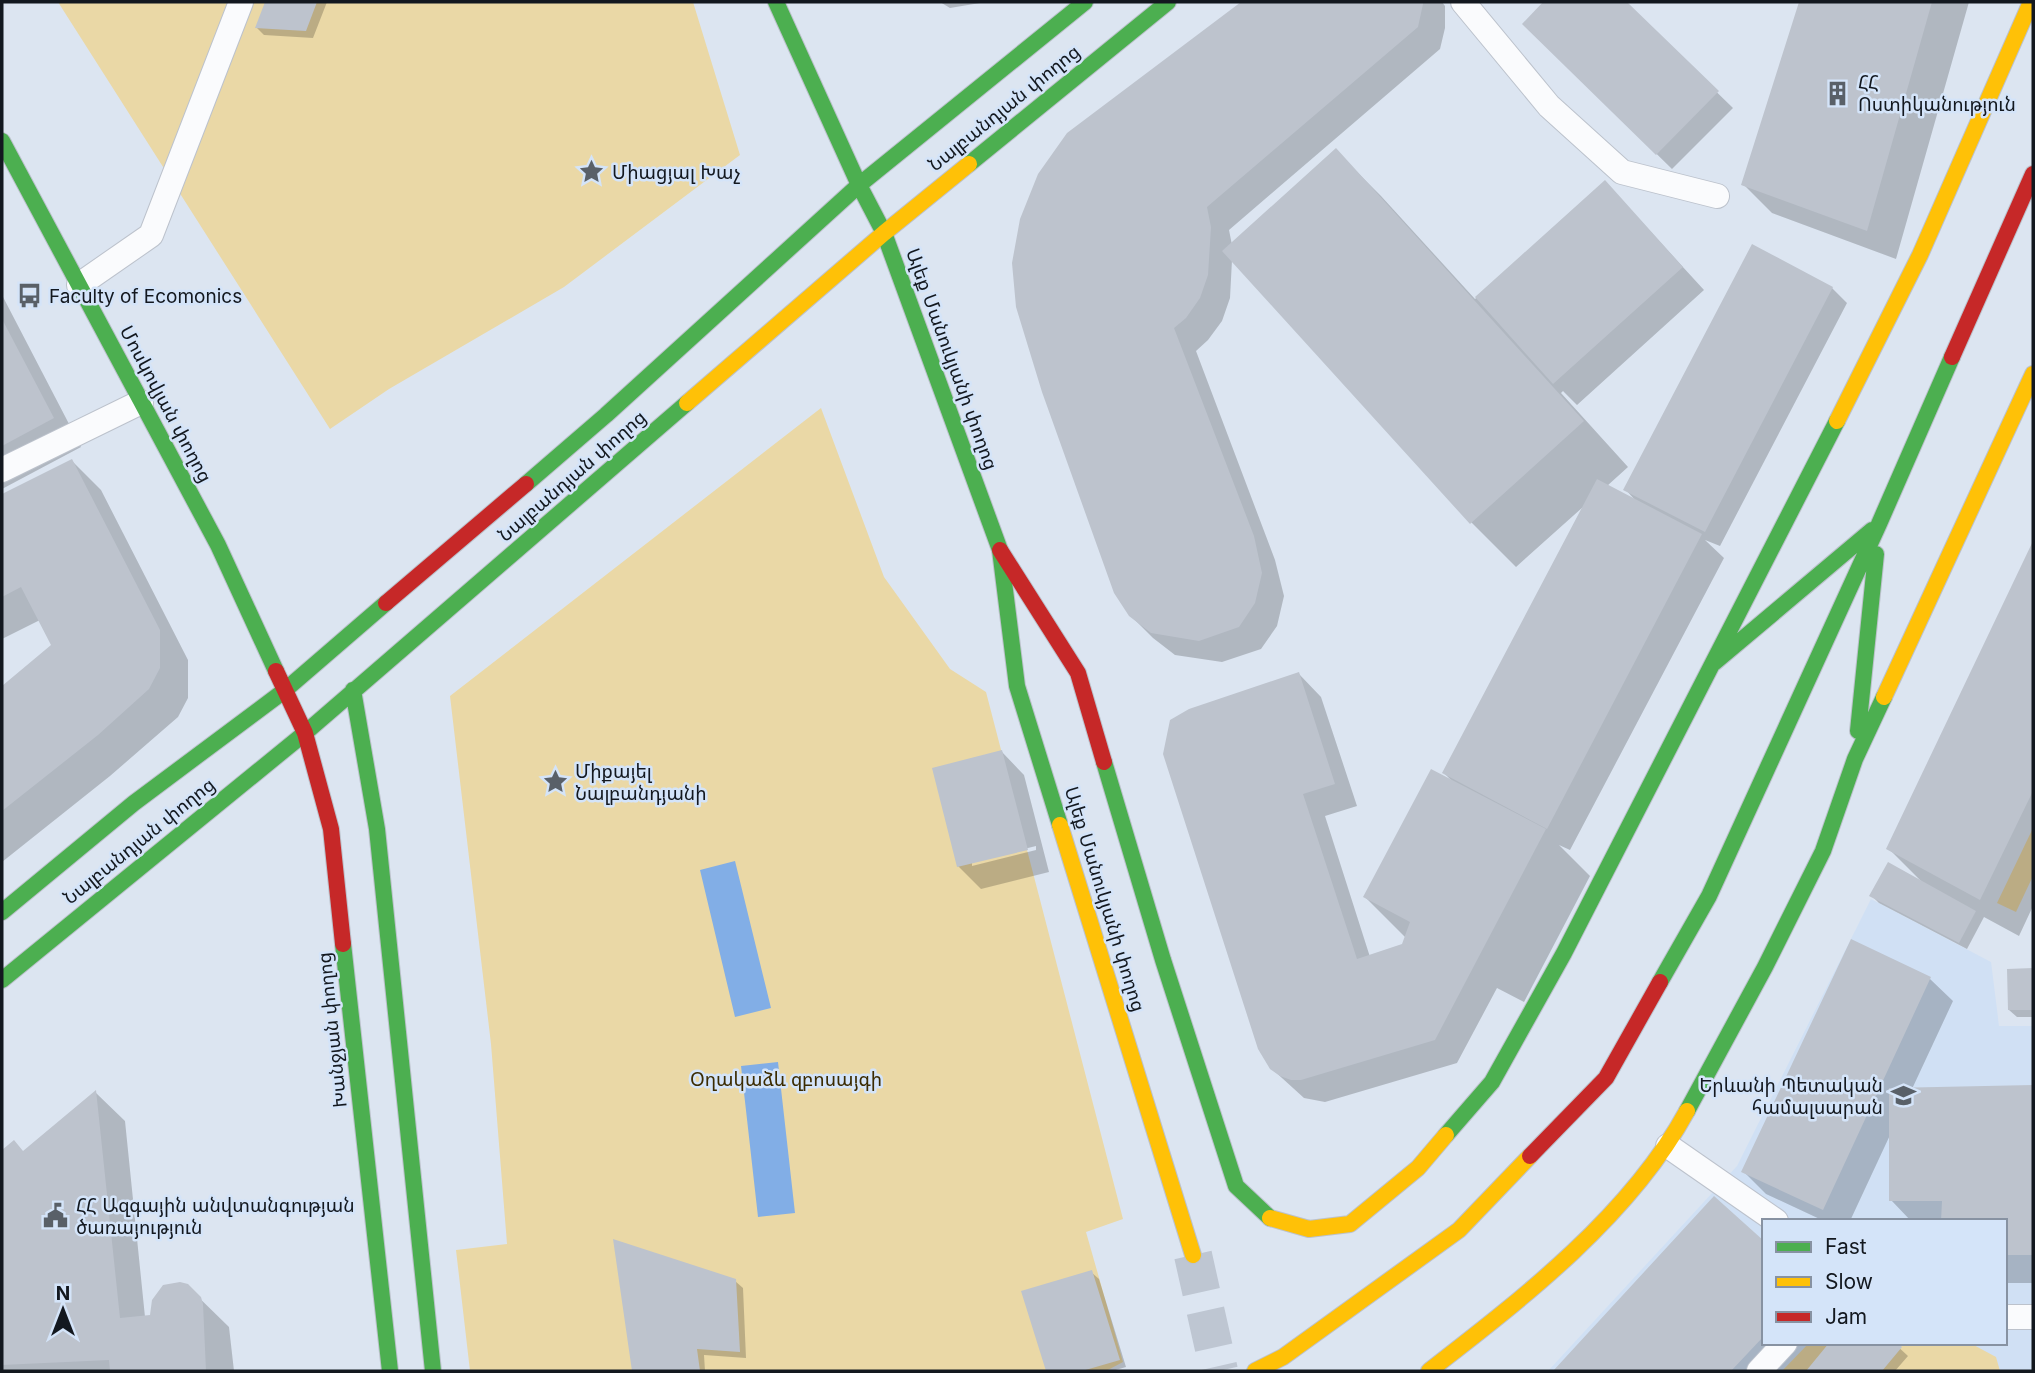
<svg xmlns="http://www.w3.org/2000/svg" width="2035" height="1373" viewBox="0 0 2035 1373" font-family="Inter,'Noto Sans Armenian',sans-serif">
  <rect width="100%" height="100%" fill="#dce5f1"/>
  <path fill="#d0e0f4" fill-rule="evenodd" d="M 1871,899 L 1991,962 L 1999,1026 L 2033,1026 L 2033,1371 L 1548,1371 L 1737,1166 ZM 1764,1221 L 2005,1221 L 2005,1343 L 1764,1343 Z"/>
  <path fill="#ead8a6" d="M 58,2 L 693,2 L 740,155 L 564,287 L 389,389 L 330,429 Z
    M 821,408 L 884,577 L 950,669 L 986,692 L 1123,1219 L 1086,1232 L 1123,1362 L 1106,1371 L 470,1371 L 456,1250 L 507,1244 L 491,1044 L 450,696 Z
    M 2033,828 L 2033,876 L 2016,912 L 1997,903 Z
    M 1809,1343 L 1970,1343 L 1996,1357 L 2000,1371 L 1782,1371 Z"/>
  <path fill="#82aee6" d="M 735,861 L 771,1008 L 735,1017 L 700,870 Z
    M 778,1062 L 795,1213 L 758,1217 L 741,1066 Z"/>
  <path fill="#0003" fill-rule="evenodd" d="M 267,2 L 327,2 L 313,38 L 264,35 L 257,28 Z
    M 940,2 L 986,2 L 950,8 Z
    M 1244,2 L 1442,2 L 1445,6 L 1445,28 L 1440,49 L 1229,230 L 1232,245 L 1336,151 L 1381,196 L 1475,299 L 1605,182 L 1704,290 L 1577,405 L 1563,391 L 1561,393 L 1628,467 L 1607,486 L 1635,500 L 1626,490 L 1832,288 L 1847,303 L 1720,546 L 1705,540 L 1724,558 L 1570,850 L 1559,845 L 1590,876 L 1524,1002 L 1497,988 L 1457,1063 L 1325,1102 L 1304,1098 L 1271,1068 L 1299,674 L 1321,697 L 1357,806 L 1325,816 L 1370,957 L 1403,945 L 1406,938 L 1365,897 L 1452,781 L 1444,773 L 1583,507 L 1516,567 L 1471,522 L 1232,260 L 1230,298 L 1222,321 L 1208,340 L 1196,351 L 1275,560 L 1284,596 L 1277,626 L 1261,649 L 1222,662 L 1175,655 L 1153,638 L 1130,615 L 1068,134 Z
    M 1546,2 L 1624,2 L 1733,108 L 1672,169 L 1524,24 Z
    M 1801,2 L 1969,2 L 1896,259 L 1772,213 L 1743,184 Z
    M 2,295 L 81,447 L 2,489 Z
    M 72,461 L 101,490 L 188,660 L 188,698 L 178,717 L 110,776 L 2,862 L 2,688 L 53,646 L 40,620 L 2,639 L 2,496 Z
    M 2033,545 L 2033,906 L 2019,936 L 1984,917 L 1967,949 L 1879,903 L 1872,896 L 1921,881 L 1889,849 Z
    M 1002,752 L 1024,775 L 1049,872 L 981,889 L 958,866 ZM 1036,846 L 1036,850 L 972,866 L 972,862 Z
    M 1852,942 L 1930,979 L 1953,1001 L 1912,1089 L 2033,1087 L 2033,1283 L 2005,1283 L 2005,1221 L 1911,1221 L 1891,1200 L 1891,1133 L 1850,1221 L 1824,1221 L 1766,1194 L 1743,1171 Z
    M 2009,970 L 2033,970 L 2033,1017 L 2017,1017 L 2009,1010 Z
    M 96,1093 L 125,1121 L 145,1317 L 152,1316 L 187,1286 L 229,1327 L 234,1371 L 2,1371 L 2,1153 L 14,1142 L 24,1153 Z
    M 1714,1199 L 1764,1244 L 1764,1343 L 1894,1343 L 1908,1356 L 1895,1371 L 1555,1371 Z
    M 615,1241 L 735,1281 L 743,1288 L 746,1358 L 704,1355 L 705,1371 L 633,1371 Z
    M 1091,1272 L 1099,1279 L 1126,1367 L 1112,1371 L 1048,1371 L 1023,1292 Z"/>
  <path fill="#bdc3cd" d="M 265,2 L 317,2 L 306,31 L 255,28 Z
    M 1241,2 L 1423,2 L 1423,4 L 1418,27 L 1207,207 L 1211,227 L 1208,275 L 1200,298 L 1186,318 L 1174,328 L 1254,536 L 1262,573 L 1255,603 L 1239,627 L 1199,641 L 1151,633 L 1129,616 L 1114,593 L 1042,392 L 1016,307 L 1012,263 L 1020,219 L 1038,174 L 1067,133 Z
    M 1543,2 L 1627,2 L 1719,91 L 1656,155 L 1522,24 Z
    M 1799,2 L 1932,2 L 1867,231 L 1741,185 Z
    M 1336,148 L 1584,421 L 1470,524 L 1222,251 Z
    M 1605,180 L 1683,267 L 1553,384 L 1475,297 Z
    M 1752,244 L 1833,287 L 1705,532 L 1623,490 Z
    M 2,319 L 54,418 L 2,446 Z
    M 72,459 L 160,630 L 160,668 L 149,689 L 98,735 L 2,811 L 2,686 L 51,645 L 21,587 L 2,597 L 2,494 Z
    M 1597,479 L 1702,534 L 1547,829 L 1442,773 Z
    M 2033,541 L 2033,791 L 1980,900 L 1886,849 Z
    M 1299,672 L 1335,784 L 1303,794 L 1357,959 L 1402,944 L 1410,922 L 1363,897 L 1431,769 L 1546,829 L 1435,1040 L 1301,1080 L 1291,1080 L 1280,1076 L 1270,1069 L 1258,1049 L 1163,754 L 1170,720 L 1189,709 Z
    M 1002,750 L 1028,850 L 957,867 L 932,768 Z
    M 1888,862 L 1976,911 L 1959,943 L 1869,896 Z
    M 1851,939 L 1931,977 L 1823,1210 L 1741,1172 Z
    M 2033,968 L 2033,1010 L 2008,1010 L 2007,969 Z
    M 2033,1085 L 2033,1255 L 2005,1255 L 2005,1221 L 1941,1221 L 1942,1201 L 1889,1201 L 1889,1088 Z
    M 96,1090 L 120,1318 L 150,1315 L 152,1300 L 163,1285 L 180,1282 L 188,1284 L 201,1297 L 203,1304 L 206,1371 L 110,1371 L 109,1360 L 2,1365 L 2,1150 L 14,1140 L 23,1151 Z
    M 1714,1196 L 1764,1241 L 1764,1336 L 1731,1371 L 1553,1371 Z
    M 613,1239 L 736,1279 L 740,1352 L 697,1349 L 700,1371 L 632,1371 Z
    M 1092,1270 L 1120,1360 L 1082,1371 L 1046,1371 L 1021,1291 Z
    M 1829,1343 L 1897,1343 L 1902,1347 L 1882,1371 L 1806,1371 Z"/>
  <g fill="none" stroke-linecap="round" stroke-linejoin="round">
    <path stroke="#bec6d2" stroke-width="38" stroke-dasharray="38 19" stroke-linecap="butt" d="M 1193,1255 L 1219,1371"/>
    <defs>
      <path id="lane" d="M 1463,2 L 1549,106 L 1622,172 L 1717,196
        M 79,285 L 151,235 L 241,2
        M 2,470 L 141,402
        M 1668,1146 L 1776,1221
        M 2005,1317 L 2033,1317
        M 1759,1371 L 1785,1343"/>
      <path id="fast" d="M 776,2 L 859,185 L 884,233 L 1000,550 L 1017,686 L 1060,825
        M 2,141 L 218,545 L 276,671
        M 969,164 L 1168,2
        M 526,484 L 606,415 L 859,185 L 1085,2
        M 1714,663 L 1872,530
        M 353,690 L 377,829 L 433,1371
        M 1858,731 L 1876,554
        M 1104,762 L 1163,960 L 1236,1186 L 1270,1218
        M 2,912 L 134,803 L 284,691 L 386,603
        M 343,944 L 390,1371
        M 2,980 L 305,733 L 687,403
        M 1660,982 L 1709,896 L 1879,524 L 1952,357
        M 1687,1111 L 1765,967 L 1823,851 L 1855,759 L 1884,697
        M 1446,1135 L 1492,1082 L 1564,953 L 1837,421"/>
      <path id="slow" d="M 687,403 L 884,233 L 969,164
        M 1837,421 L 1920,255 L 2031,2
        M 1884,697 L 2033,374
        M 1060,825 L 1193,1255
        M 1270,1218 L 1309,1229 L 1350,1224 L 1418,1168 L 1446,1135
        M 1255,1371 L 1283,1357 L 1459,1230 L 1530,1156
        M 1429,1371 C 1522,1299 1630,1216 1687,1111"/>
      <path id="jam" d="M 1952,357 L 2033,174
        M 1000,550 L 1078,673 L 1104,762
        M 386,603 L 526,484
        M 276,671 L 305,733 L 331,829 L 343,944
        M 1530,1156 L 1606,1078 L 1660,982"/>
    </defs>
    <use href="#lane" stroke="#bcc2cc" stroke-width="26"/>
    <use href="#fast" stroke="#bcc2cc" stroke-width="18"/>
    <use href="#slow" stroke="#bcc2cc" stroke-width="18"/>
    <use href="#jam" stroke="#bcc2cc" stroke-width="18"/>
    <use href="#lane" stroke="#fafbfd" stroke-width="24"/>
    <use href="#fast" stroke="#4caf50" stroke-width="16"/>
    <use href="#slow" stroke="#ffc107" stroke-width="16"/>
    <use href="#jam" stroke="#c62828" stroke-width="16"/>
  </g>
  <defs>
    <symbol id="building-bare" viewBox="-9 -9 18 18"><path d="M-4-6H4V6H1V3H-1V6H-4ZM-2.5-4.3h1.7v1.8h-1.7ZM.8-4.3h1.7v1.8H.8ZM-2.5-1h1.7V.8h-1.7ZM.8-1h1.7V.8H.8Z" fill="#596068" stroke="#d4e4f9" stroke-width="2.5" paint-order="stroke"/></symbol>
    <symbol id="sight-bare" viewBox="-9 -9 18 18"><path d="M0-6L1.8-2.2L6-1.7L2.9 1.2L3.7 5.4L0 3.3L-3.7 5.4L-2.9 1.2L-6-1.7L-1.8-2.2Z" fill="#596068" stroke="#d4e4f9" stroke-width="2.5" paint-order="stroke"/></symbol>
    <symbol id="bus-bare" viewBox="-9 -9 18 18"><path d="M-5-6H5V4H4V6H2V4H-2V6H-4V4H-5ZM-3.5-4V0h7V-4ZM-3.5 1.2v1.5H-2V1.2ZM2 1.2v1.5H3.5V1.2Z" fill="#596068" stroke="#d4e4f9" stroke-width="2.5" paint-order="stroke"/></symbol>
    <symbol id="university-bare" viewBox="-9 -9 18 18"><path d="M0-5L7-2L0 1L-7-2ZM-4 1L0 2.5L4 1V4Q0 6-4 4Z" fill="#596068" stroke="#d4e4f9" stroke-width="2.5" paint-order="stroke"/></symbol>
    <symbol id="civic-bare" viewBox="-9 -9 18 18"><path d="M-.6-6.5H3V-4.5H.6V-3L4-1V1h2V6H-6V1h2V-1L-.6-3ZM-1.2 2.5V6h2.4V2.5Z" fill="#596068" stroke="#d4e4f9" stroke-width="2.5" paint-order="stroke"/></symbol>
  </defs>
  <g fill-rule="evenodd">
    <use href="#building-bare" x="1820" y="76" width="35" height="35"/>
    <use href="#sight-bare" x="574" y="154" width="35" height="35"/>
    <use href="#bus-bare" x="12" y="278" width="35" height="35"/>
    <use href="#sight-bare" x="538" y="764" width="35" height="35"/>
    <use href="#university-bare" x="1886" y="1078" width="35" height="35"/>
    <use href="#civic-bare" x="38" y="1198" width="35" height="35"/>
  </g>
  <g text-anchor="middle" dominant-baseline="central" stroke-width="5" stroke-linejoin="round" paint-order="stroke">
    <g font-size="19" fill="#13181f" stroke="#d4e4f9" text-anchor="start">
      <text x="1858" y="82">ՀՀ<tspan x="1858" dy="22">Ոստիկանություն</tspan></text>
      <text x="612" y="172">Միացյալ Խաչ</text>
      <text x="49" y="296">Faculty of Ecomonics</text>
      <text x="575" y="771">Միքայել<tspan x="575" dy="22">Նալբանդյանի</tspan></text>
      <text x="1883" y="1085" text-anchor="end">Երևանի Պետական<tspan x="1883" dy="22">համալսարան</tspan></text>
      <text x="76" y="1205">ՀՀ Ազգային անվտանգության<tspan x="76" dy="22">ծառայություն</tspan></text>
    </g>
    <g font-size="19" fill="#13181f" stroke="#d4e4f9">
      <text transform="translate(1004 108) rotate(-39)">Նալբանդյան փողոց</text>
      <text transform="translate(952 359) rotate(70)">Ալեք Մանուկյանի փողոց</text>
      <text transform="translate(166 404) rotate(62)">Մոսկովյան փողոց</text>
      <text transform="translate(572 476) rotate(-41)">Նալբանդյան փողոց</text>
      <text transform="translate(139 841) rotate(-39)">Նալբանդյան փողոց</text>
      <text transform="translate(1105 899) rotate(73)">Ալեք Մանուկյանի փողոց</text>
      <text transform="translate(332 1030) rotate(-96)">Խանջյան փողոց</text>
    </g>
    <g font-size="19" fill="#3b2b00" stroke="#d4e4f9">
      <text x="786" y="1079">Օղակաձև զբոսայգի</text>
    </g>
  </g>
  <rect width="2035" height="1373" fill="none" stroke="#13181f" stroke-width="7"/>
  <rect x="1762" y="1219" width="245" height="126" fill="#d4e4f9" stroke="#8792a2" stroke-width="2"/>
  <rect x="1776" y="1242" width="35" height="10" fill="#4caf50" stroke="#8792a2" stroke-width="2"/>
  <text x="1825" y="1254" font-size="21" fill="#13181f">Fast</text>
  <rect x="1776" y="1277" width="35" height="10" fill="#ffc107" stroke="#8792a2" stroke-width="2"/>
  <text x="1825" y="1289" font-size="21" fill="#13181f">Slow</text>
  <rect x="1776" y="1312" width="35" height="10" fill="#c62828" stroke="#8792a2" stroke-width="2"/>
  <text x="1825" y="1324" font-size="21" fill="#13181f">Jam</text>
  <g transform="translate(63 1310)" stroke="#d4e4f9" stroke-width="5" paint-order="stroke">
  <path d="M0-5L12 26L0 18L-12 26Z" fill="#13181f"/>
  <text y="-10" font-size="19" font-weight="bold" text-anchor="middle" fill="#13181f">N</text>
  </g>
</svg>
